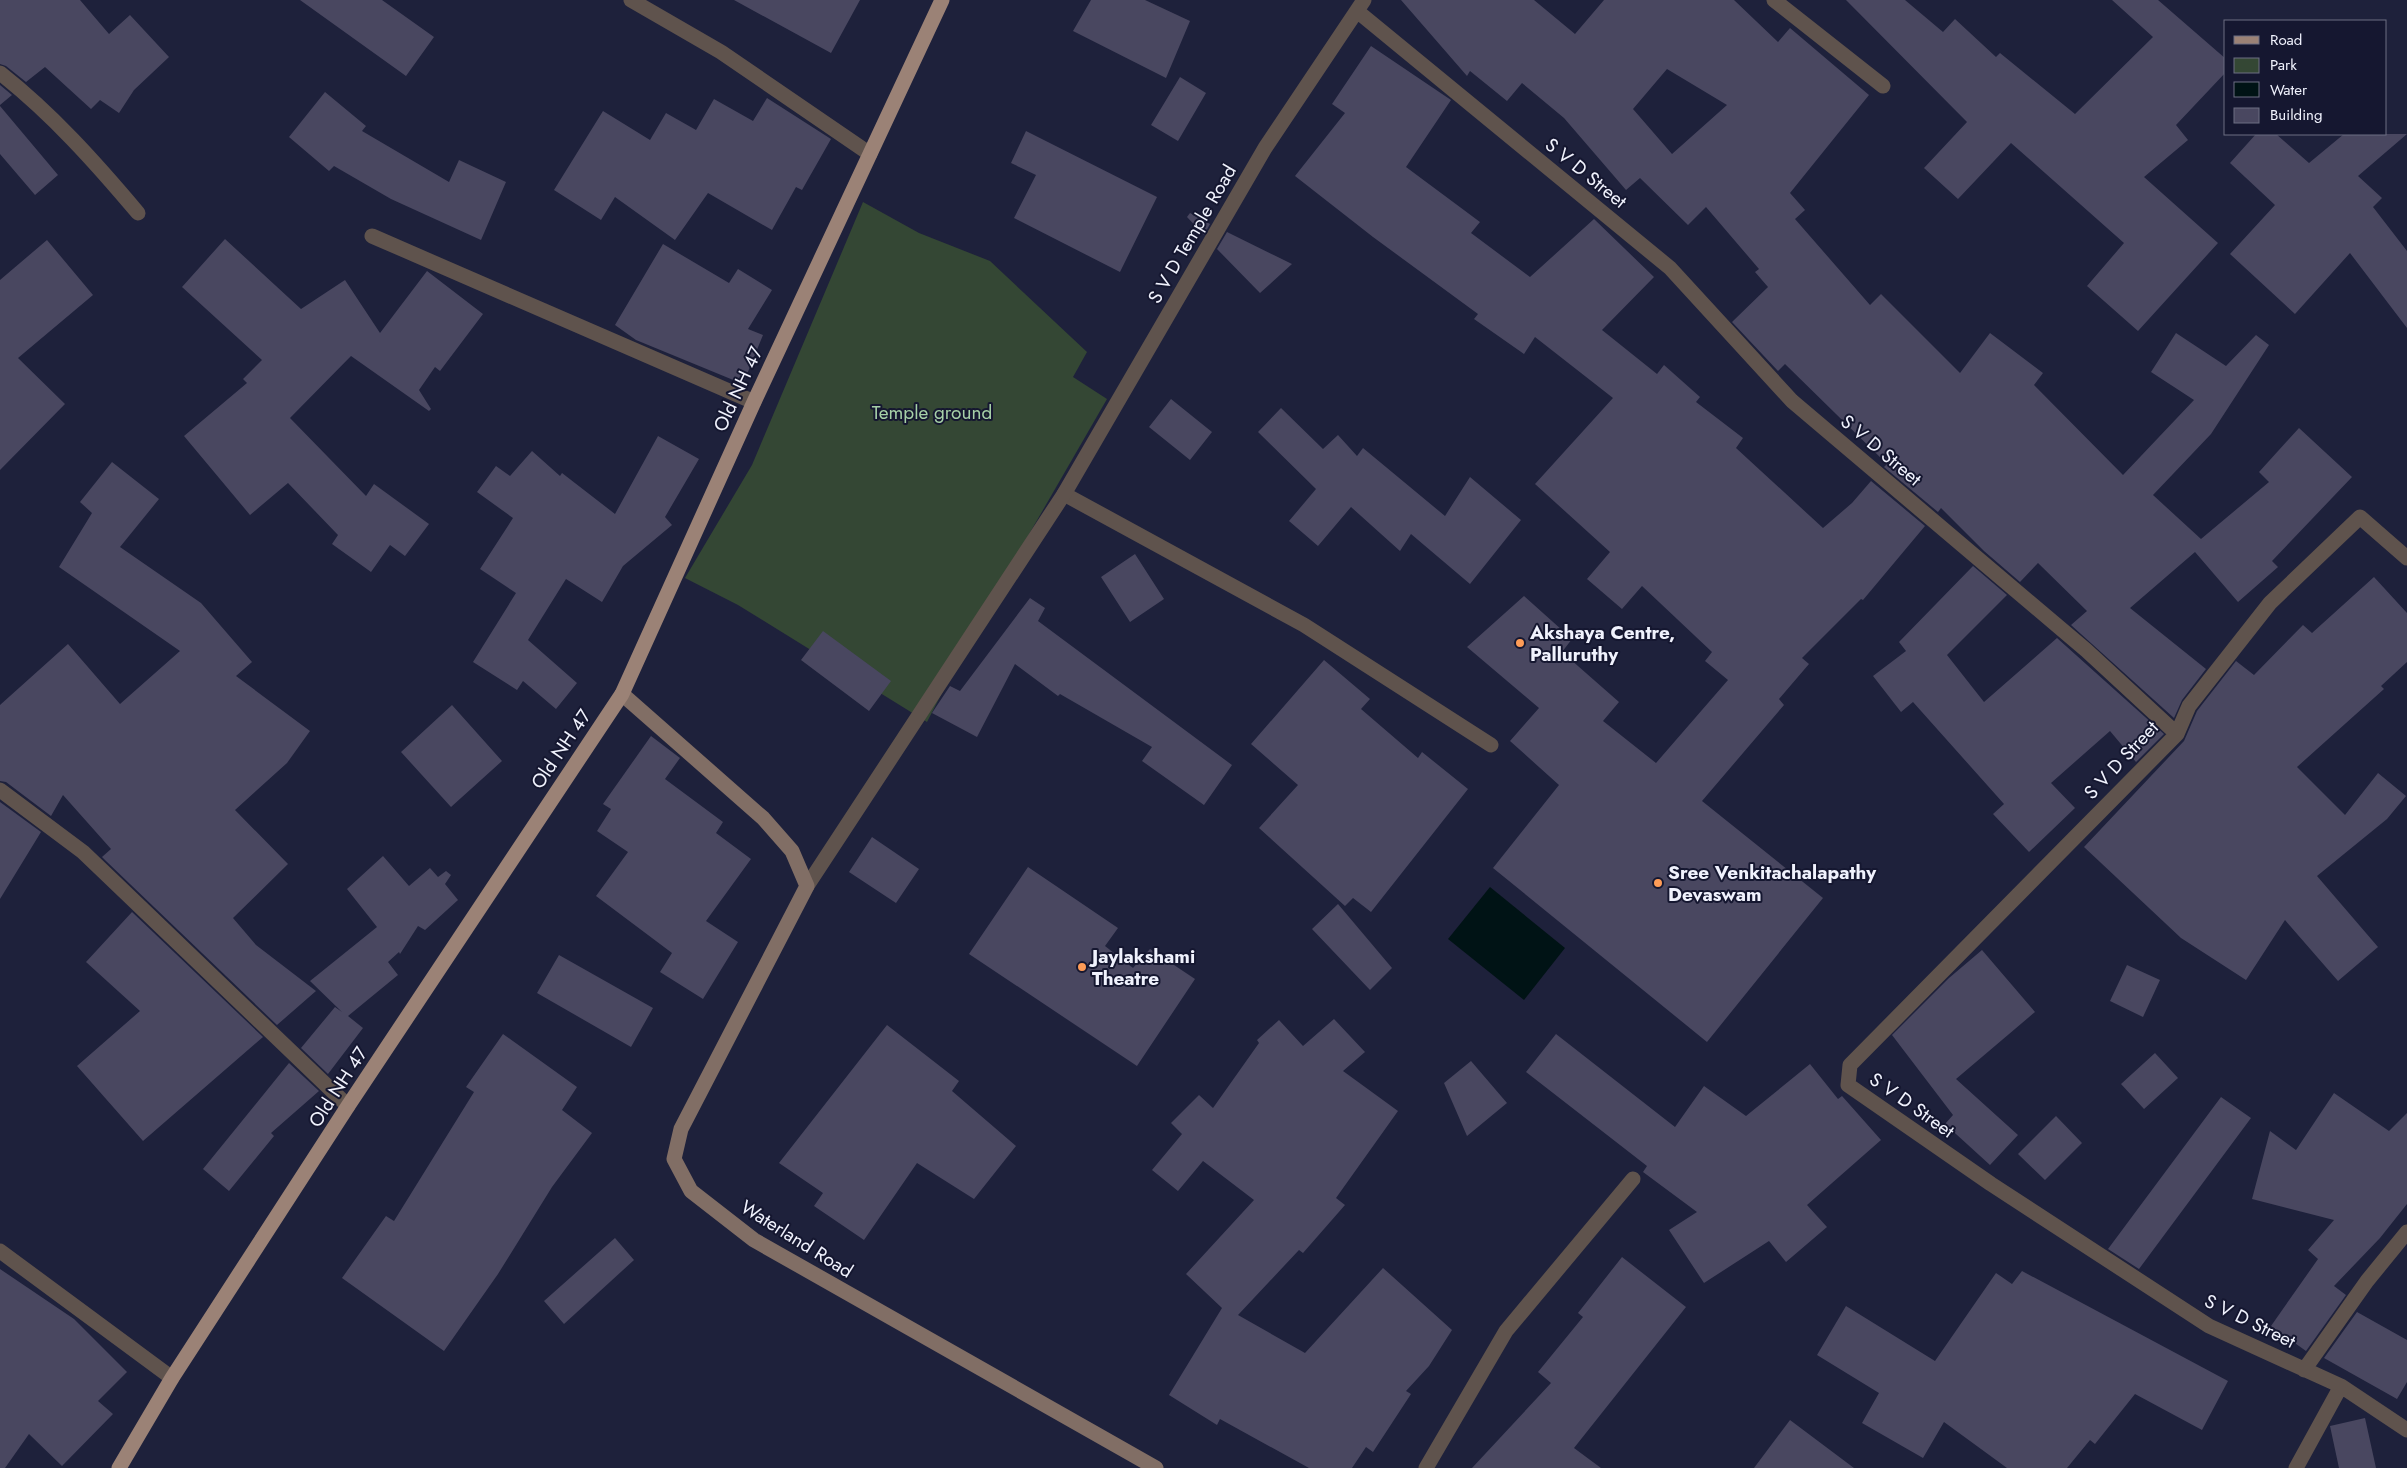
<svg xmlns="http://www.w3.org/2000/svg" width="2407" height="1468" viewBox="0 0 2407 1468" font-family="Jost,sans-serif">
  <rect width="100%" height="100%" fill="#1e213b"/>
  <path fill="#344734" d="M 863,202 L 919,233 L 990,261 L 1087,352 L 1073,377 L 1107,399 L 980,619 L 927,722 L 738,605 L 685,578 L 752,465 Z"/>
  <path fill="#001315" d="M 1490,887 L 1565,948 L 1524,1000 L 1448,939 Z"/>
  <path fill="#494760" fill-rule="evenodd" d="M 0,0 L 80,0 L 109,34 L 130,15 L 169,57 L 134,90 L 119,113 L 100,100 L 91,109 L 45,67 L 26,82 L 6,66 L 0,64 Z
    M 300,0 L 382,0 L 434,37 L 406,76 Z
    M 734,0 L 860,0 L 831,53 Z
    M 1091,0 L 1145,0 L 1190,21 L 1166,78 L 1073,31 Z
    M 1401,0 L 1534,0 L 1575,34 L 1604,0 L 1734,0 L 1778,42 L 1790,28 L 1869,95 L 1790,193 L 1805,210 L 1795,219 L 1870,305 L 1881,294 L 1960,373 L 1990,333 L 2043,373 L 2034,385 L 2123,475 L 2194,400 L 2151,372 L 2176,333 L 2226,366 L 2256,335 L 2269,345 L 2211,434 L 2153,495 L 2201,539 L 2269,482 L 2259,472 L 2299,428 L 2352,477 L 2272,561 L 2278,567 L 2238,602 L 2195,552 L 2130,608 L 2206,669 L 2182,700 L 2174,718 L 2071,625 L 2087,611 L 2038,563 L 2020,582 L 1984,551 L 1941,508 L 1938,512 L 1884,467 L 1887,464 L 1785,364 L 1778,371 L 1732,322 L 1768,287 L 1755,272 L 1759,269 L 1706,207 L 1688,225 L 1640,178 L 1626,190 L 1564,118 L 1522,83 L 1507,101 L 1470,71 L 1467,76 ZM 1667,69 L 1727,105 L 1672,154 L 1633,109 Z
    M 1846,0 L 1905,0 L 1943,32 L 1955,19 L 1996,57 L 2000,53 L 2075,114 L 2153,37 L 2112,0 L 2158,0 L 2226,59 L 2226,72 L 2176,125 L 2188,140 L 2144,177 L 2218,243 L 2138,331 L 2087,286 L 2124,243 L 2011,143 L 1958,199 L 1924,168 L 1967,122 Z
    M 1371,46 L 1451,100 L 1406,167 L 1480,222 L 1471,233 L 1530,277 L 1594,219 L 1654,277 L 1602,330 L 1657,374 L 1664,365 L 1700,397 L 1696,402 L 1743,438 L 1736,448 L 1823,528 L 1852,503 L 1871,481 L 1925,526 L 1863,600 L 1861,599 L 1802,658 L 1809,664 L 1779,699 L 1784,705 L 1702,801 L 1823,898 L 1707,1042 L 1493,868 L 1559,785 L 1510,741 L 1539,708 L 1467,647 L 1524,596 L 1572,639 L 1562,652 L 1619,702 L 1603,721 L 1656,763 L 1728,680 L 1705,661 L 1712,652 L 1642,586 L 1622,609 L 1587,579 L 1610,552 L 1535,484 L 1613,398 L 1535,337 L 1524,354 L 1474,319 L 1478,314 L 1373,237 L 1295,176 L 1345,113 L 1332,104 Z
    M 1180,77 L 1206,93 L 1178,141 L 1151,125 Z
    M 0,85 L 12,95 L 0,105 Z
    M 325,92 L 366,126 L 362,131 L 449,182 L 459,160 L 506,182 L 481,240 L 391,199 L 334,166 L 329,171 L 289,137 Z
    M 767,98 L 831,139 L 802,190 L 796,187 L 772,230 L 708,193 L 675,240 L 615,197 L 601,220 L 554,190 L 603,111 L 650,140 L 666,113 L 696,130 L 714,99 L 753,121 Z
    M 0,106 L 58,175 L 35,195 L 0,154 Z
    M 1026,131 L 1157,197 L 1120,272 L 1014,218 L 1036,175 L 1011,163 Z
    M 2256,134 L 2276,134 L 2309,163 L 2344,134 L 2407,134 L 2358,176 L 2382,198 L 2373,207 L 2407,251 L 2407,328 L 2350,253 L 2295,314 L 2230,254 L 2275,205 L 2230,163 Z
    M 1190,213 L 1210,224 L 1204,235 L 1187,217 Z
    M 1227,232 L 1292,264 L 1260,293 L 1217,249 Z
    M 225,239 L 301,309 L 345,280 L 380,333 L 427,271 L 483,314 L 440,371 L 435,367 L 419,390 L 431,409 L 429,411 L 351,356 L 290,418 L 366,496 L 374,484 L 429,524 L 405,556 L 390,545 L 371,572 L 332,544 L 338,535 L 288,483 L 250,515 L 184,436 L 247,383 L 243,379 L 262,360 L 182,287 Z
    M 47,240 L 93,295 L 18,358 L 65,404 L 0,470 L 0,280 Z
    M 663,244 L 729,283 L 738,269 L 772,290 L 748,329 L 763,335 L 743,384 L 636,340 L 615,325 Z
    M 1171,399 L 1212,432 L 1190,460 L 1149,427 Z
    M 1281,408 L 1323,449 L 1338,435 L 1357,456 L 1363,448 L 1445,516 L 1470,477 L 1521,520 L 1470,584 L 1411,534 L 1400,551 L 1351,507 L 1318,546 L 1289,521 L 1316,489 L 1258,432 Z
    M 658,436 L 699,459 L 665,517 L 672,525 L 623,566 L 602,602 L 566,579 L 528,640 L 577,683 L 556,709 L 523,681 L 517,690 L 473,662 L 516,593 L 480,569 L 513,518 L 477,492 L 496,466 L 510,476 L 532,451 L 560,476 L 562,473 L 615,514 Z
    M 112,462 L 159,499 L 120,547 L 201,603 L 252,662 L 236,676 L 310,731 L 287,763 L 235,810 L 288,864 L 233,918 L 256,945 L 316,991 L 277,1025 L 106,861 L 102,857 L 111,849 L 63,795 L 51,816 L 6,782 L 0,781 L 0,705 L 68,644 L 120,704 L 180,651 L 59,567 L 92,513 L 80,502 Z
    M 1135,554 L 1164,599 L 1130,622 L 1101,577 Z
    M 1973,566 L 2007,595 L 1947,655 L 1984,702 L 2057,638 L 2164,734 L 2136,762 L 2110,731 L 2051,783 L 2075,808 L 2029,852 L 1993,814 L 2004,804 L 1913,702 L 1901,712 L 1873,676 L 1906,651 L 1899,642 Z
    M 2374,577 L 2407,613 L 2407,662 L 2381,686 L 2384,689 L 2297,767 L 2345,815 L 2378,773 L 2406,796 L 2387,819 L 2317,876 L 2378,947 L 2338,981 L 2285,920 L 2246,980 L 2181,938 L 2084,847 L 2184,741 L 2197,711 L 2236,661 L 2254,675 L 2303,625 L 2312,633 Z
    M 1030,598 L 1045,608 L 1038,621 L 1232,765 L 1204,805 L 1142,761 L 1152,747 L 1060,694 L 1058,696 L 1015,664 L 977,737 L 932,713 L 950,686 L 960,691 Z
    M 823,631 L 891,681 L 869,711 L 801,660 Z
    M 1324,660 L 1370,699 L 1361,709 L 1418,758 L 1422,752 L 1468,789 L 1371,912 L 1353,898 L 1345,906 L 1259,828 L 1298,785 L 1251,744 Z
    M 452,705 L 502,761 L 451,807 L 401,752 Z
    M 651,736 L 680,758 L 665,779 L 723,822 L 716,833 L 751,859 L 706,921 L 738,942 L 703,999 L 660,972 L 672,953 L 596,896 L 628,852 L 597,831 L 611,809 L 603,804 Z
    M 0,802 L 41,832 L 0,899 Z
    M 872,837 L 919,869 L 896,903 L 849,872 Z
    M 383,856 L 409,886 L 430,868 L 438,877 L 446,871 L 451,875 L 445,884 L 458,900 L 425,930 L 418,926 L 400,954 L 399,952 L 388,962 L 398,975 L 348,1016 L 363,1028 L 328,1074 L 301,1048 L 335,1007 L 342,1012 L 310,981 L 377,927 L 347,889 Z
    M 1028,867 L 1118,928 L 1105,946 L 1133,968 L 1150,949 L 1195,979 L 1137,1066 L 969,954 Z
    M 1338,904 L 1392,968 L 1370,990 L 1312,929 Z
    M 132,912 L 263,1037 L 143,1141 L 77,1066 L 140,1011 L 86,962 Z
    M 1982,950 L 2035,1012 L 1956,1079 L 2018,1135 L 1990,1165 L 1945,1124 L 1953,1115 L 1892,1035 L 1949,978 Z
    M 559,955 L 653,1008 L 631,1047 L 537,993 Z
    M 2127,965 L 2160,980 L 2143,1017 L 2110,1001 Z
    M 1334,1019 L 1365,1052 L 1343,1071 L 1398,1111 L 1336,1198 L 1345,1205 L 1303,1253 L 1299,1250 L 1238,1315 L 1305,1353 L 1383,1268 L 1452,1330 L 1429,1366 L 1406,1391 L 1411,1394 L 1373,1452 L 1366,1447 L 1352,1468 L 1309,1468 L 1220,1419 L 1217,1425 L 1169,1395 L 1222,1308 L 1186,1274 L 1254,1200 L 1203,1161 L 1178,1191 L 1152,1170 L 1182,1134 L 1171,1123 L 1199,1095 L 1213,1108 L 1259,1043 L 1257,1040 L 1279,1020 L 1303,1046 Z
    M 887,1025 L 959,1081 L 952,1091 L 1016,1146 L 974,1199 L 917,1163 L 864,1240 L 814,1206 L 823,1193 L 779,1163 Z
    M 503,1034 L 577,1087 L 562,1110 L 592,1133 L 552,1187 L 498,1274 L 444,1351 L 342,1278 L 386,1216 L 394,1221 L 474,1092 L 466,1087 Z
    M 1556,1034 L 1675,1127 L 1704,1086 L 1746,1116 L 1810,1064 L 1838,1099 L 1842,1096 L 1881,1140 L 1807,1205 L 1827,1227 L 1786,1262 L 1769,1241 L 1704,1283 L 1669,1230 L 1697,1212 L 1643,1172 L 1647,1166 L 1526,1072 Z
    M 2155,1053 L 2178,1078 L 2144,1109 L 2121,1084 Z
    M 1471,1061 L 1507,1103 L 1467,1136 L 1444,1083 Z
    M 289,1063 L 319,1091 L 271,1133 L 274,1136 L 229,1191 L 203,1169 Z
    M 2334,1093 L 2389,1131 L 2407,1113 L 2407,1204 L 2380,1238 L 2334,1286 L 2346,1295 L 2306,1351 L 2271,1326 L 2318,1259 L 2308,1250 L 2334,1220 L 2252,1199 L 2270,1131 L 2296,1150 Z
    M 2221,1097 L 2251,1118 L 2139,1269 L 2108,1249 Z
    M 2056,1116 L 2082,1143 L 2045,1180 L 2018,1154 Z
    M 615,1238 L 634,1260 L 564,1324 L 544,1301 Z
    M 1622,1257 L 1686,1307 L 1574,1448 L 1601,1468 L 1472,1468 L 1551,1383 L 1538,1372 L 1583,1317 L 1578,1313 Z
    M 0,1269 L 74,1319 L 127,1372 L 98,1401 L 113,1414 L 62,1466 L 29,1434 L 5,1468 L 0,1468 Z
    M 2022,1271 L 2228,1381 L 2202,1430 L 2135,1394 L 2095,1444 L 2090,1440 L 2067,1468 L 2007,1468 L 1944,1422 L 1923,1458 L 1862,1423 L 1879,1393 L 1817,1355 L 1846,1306 L 1935,1361 L 1996,1273 L 2012,1284 Z
    M 2357,1312 L 2407,1340 L 2407,1382 L 2397,1399 L 2324,1358 Z
    M 2365,1418 L 2376,1468 L 2339,1468 L 2330,1426 Z
    M 1790,1420 L 1854,1468 L 1754,1468 Z"/>
  <g fill="none" stroke-linecap="round" stroke-linejoin="round">
    <path stroke="#5f534d" stroke-width="15" d="M 1064,494 L 1304,625 L 1491,745"/>
    <path stroke="#5f534d" stroke-width="15" d="M 631,0 L 721,52 L 870,154
      M 1774,0 L 1883,86
      M 1357,11 L 1670,268 L 1792,401 L 2086,650 L 2177,734
      M 0,73 C 52,114 95,162 138,213
      M 372,236 L 754,402
      M 2407,558 L 2360,517 L 2270,603 L 2189,706 L 2177,734 L 1850,1065 L 1848,1085 L 1991,1184 L 2209,1326 L 2341,1386 L 2407,1430
      M 0,790 L 83,852 L 348,1106
      M 807,886 L 1064,494 L 1265,148 L 1364,0
      M 0,1251 L 172,1378
      M 2304,1370 L 2367,1281 L 2407,1232
      M 1426,1468 L 1506,1331 L 1633,1179
      M 2296,1468 L 2341,1386"/>
    <path stroke="#816e65" stroke-width="15" d="M 622,694 L 763,818 L 792,851 L 807,886 L 681,1129 L 674,1159 L 691,1191 L 754,1240 L 1156,1468"/>
    <path stroke="#9b8276" stroke-width="15" d="M 119,1468 L 172,1378 L 348,1106 L 622,694 L 754,402 L 942,0"/>
  </g>
  <g fill="#fe9c57" stroke="#151730" stroke-width="2">
    <circle cx="1520" cy="643" r="5"/>
    <circle cx="1658" cy="883" r="5"/>
    <circle cx="1082" cy="967" r="5"/>
  </g>
  <g text-anchor="middle" dominant-baseline="central" stroke-width="4" stroke-linejoin="round" paint-order="stroke">
    <g font-size="19" fill="#f0f2fd" stroke="#151730">
      <text transform="translate(1586 173) rotate(39)">S V D Street</text>
      <text transform="translate(1192 234) rotate(-60)">S V D Temple Road</text>
      <text transform="translate(738 389) rotate(-65)">Old NH 47</text>
      <text transform="translate(1881 450) rotate(40)">S V D Street</text>
      <text transform="translate(561 749) rotate(-56)">Old NH 47</text>
      <text transform="translate(2121 760) rotate(-47)">S V D Street</text>
      <text transform="translate(338 1087) rotate(-57)">Old NH 47</text>
      <text transform="translate(1912 1105) rotate(35)">S V D Street</text>
      <text transform="translate(797 1239) rotate(32)">Waterland Road</text>
      <text transform="translate(2250 1321) rotate(26)">S V D Street</text>
    </g>
    <g font-size="19" fill="#a6d0a7" stroke="#151730">
      <text x="932" y="412">Temple ground</text>
    </g>
    <g font-size="19" font-weight="bold" fill="#f0f2fd" stroke="#151730" text-anchor="start">
      <text x="1530" y="632">Akshaya Centre,<tspan x="1530" dy="22">Palluruthy</tspan></text>
      <text x="1668" y="872">Sree Venkitachalapathy<tspan x="1668" dy="22">Devaswam</tspan></text>
      <text x="1092" y="956">Jaylakshami<tspan x="1092" dy="22">Theatre</tspan></text>
    </g>
  </g>
  <rect x="2224" y="20" width="162" height="115" fill="#151730" stroke="#6d6f82"/>
  <rect x="2234" y="36" width="25" height="8" fill="#9b8276" stroke="#6d6f82"/>
  <text x="2270" y="45" font-size="15" fill="#f0f2fd">Road</text>
  <rect x="2234" y="58" width="25" height="15" fill="#344734" stroke="#6d6f82"/>
  <text x="2270" y="70" font-size="15" fill="#f0f2fd">Park</text>
  <rect x="2234" y="82" width="25" height="15" fill="#001315" stroke="#6d6f82"/>
  <text x="2270" y="95" font-size="15" fill="#f0f2fd">Water</text>
  <rect x="2234" y="108" width="25" height="15" fill="#494760" stroke="#6d6f82"/>
  <text x="2270" y="120" font-size="15" fill="#f0f2fd">Building</text>
</svg>
